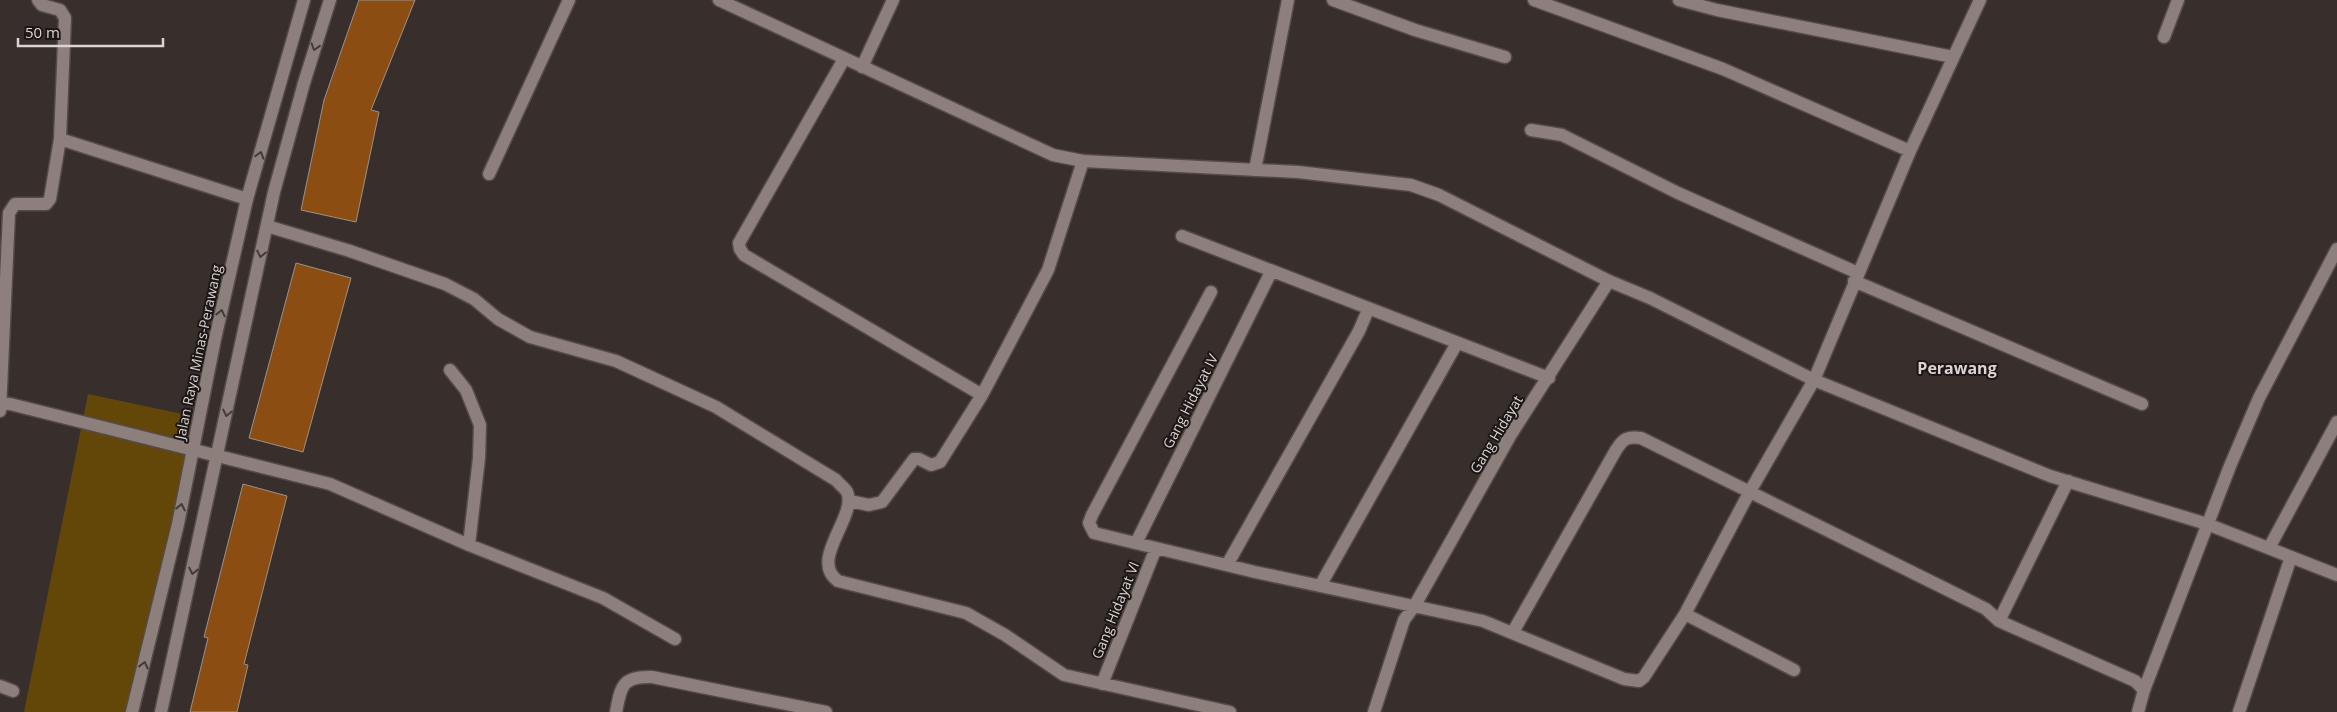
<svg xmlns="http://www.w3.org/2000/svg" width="2337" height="712" viewBox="0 0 2337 712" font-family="'Open Sans',sans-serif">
  <rect width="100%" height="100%" fill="#382e2b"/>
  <path fill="#634709" d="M 88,394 L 206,419 L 140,712 L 24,712 Z"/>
  <path fill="#8b4d11" stroke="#9b928b" d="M 359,0 L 415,0 L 371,110 L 379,112 L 356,222 L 301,210 L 324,100 Z
    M 296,263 L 351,278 L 303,452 L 249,438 Z
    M 243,484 L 287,496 L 244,664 L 248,665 L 237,712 L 190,712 L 208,638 L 204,637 Z"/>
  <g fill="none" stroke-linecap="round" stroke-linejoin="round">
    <defs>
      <path id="street" d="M 38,0 L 42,5 L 60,10 L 65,18 L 60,139 L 247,199
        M 1333,0 L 1415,30 L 1505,57
        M 1534,0 L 1723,69 L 1910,151
        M 1679,0 L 1717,10 L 1953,57
        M 2164,37 L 2178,0
        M 844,59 L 739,243 L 740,249 L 744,255 L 982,395 L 1048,270 L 1083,161
        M 862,67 L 893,0
        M 1531,130 L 1562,135 L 1678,193 L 1858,273
        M 1255,170 L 1288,0
        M 489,174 L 569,0
        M 267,226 L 350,251 L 445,284 L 474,299 L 498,319 L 530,337 L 616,361 L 716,407 L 836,480 C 839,484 845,488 847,492 C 858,516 808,560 838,581 L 966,613 L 1005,635 L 1064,675 L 1230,712
        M 1182,236 L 1549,378
        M 1854,281 L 2142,404
        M 1211,292 L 1092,515 L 1089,523 L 1094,533 L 1255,572 L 1483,621 L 1624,679 L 1639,681 L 1644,677 L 1685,614 L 1749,493 L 1814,380 L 1910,151 L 1980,0
        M 450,370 L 466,390 L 480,425 L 479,458 L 469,545
        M 2,402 L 330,484 L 469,545 L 603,598 L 675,639
        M 0,411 L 9,213 L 15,204 L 46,204 L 50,199 L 60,139
        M 849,501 L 869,505 L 882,502 L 914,459 L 919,459 L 931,465 L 940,462 L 982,395
        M 1136,543 L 1271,272
        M 2269,548 L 2337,422
        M 1227,565 L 1359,331 L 1368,310
        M 1320,586 L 1457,343
        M 1685,614 L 1794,670
        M 1999,621 L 2068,481
        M 1513,632 L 1616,450 C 1623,439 1627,436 1641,438 L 1954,593 L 1986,609 L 1999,621 L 2135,681 L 2144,690 L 2138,712
        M 1102,684 L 1156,548
        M 0,686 L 13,691
        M 2144,690 L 2230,466 L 2259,398 L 2337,249
        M 616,712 C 621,686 622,676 652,677 L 826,712
        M 1374,712 L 1404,620 L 1415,605 L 1510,436 L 1609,281
        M 2239,712 L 2291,557"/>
      <path id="secondary" d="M 719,0 L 1053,155 L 1083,161 L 1298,172 L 1411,185 L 1439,195 L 1609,281 L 1650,298 L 1814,380 L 2050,476 L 2207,524 L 2337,575
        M 132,712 L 178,524 L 215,339 L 247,199 L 304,0
        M 161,712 L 274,192 L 304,83 L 330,0"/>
    </defs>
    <use href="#street" stroke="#544b49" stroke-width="15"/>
    <use href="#secondary" stroke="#544b49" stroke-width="15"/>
    <use href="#street" stroke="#8c7f7c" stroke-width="12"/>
    <use href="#secondary" stroke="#8c7f7c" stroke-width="12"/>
  </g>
  <defs><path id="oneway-chevron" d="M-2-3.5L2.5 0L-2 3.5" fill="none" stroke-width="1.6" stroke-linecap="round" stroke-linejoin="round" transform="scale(1.25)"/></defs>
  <g stroke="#433b3a">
    <use href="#oneway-chevron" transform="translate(315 47) rotate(107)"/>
    <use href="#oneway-chevron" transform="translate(260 155) rotate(-74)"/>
    <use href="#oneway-chevron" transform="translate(261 254) rotate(102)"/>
    <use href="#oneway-chevron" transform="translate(221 313) rotate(-77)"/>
    <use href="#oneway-chevron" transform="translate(227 413) rotate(102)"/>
    <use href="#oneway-chevron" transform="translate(181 507) rotate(-78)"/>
    <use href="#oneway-chevron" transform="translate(193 571) rotate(102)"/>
    <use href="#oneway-chevron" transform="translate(144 665) rotate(-76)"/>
  </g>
  <g text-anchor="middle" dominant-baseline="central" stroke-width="4" stroke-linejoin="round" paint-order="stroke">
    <g font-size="14" fill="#dbd4d3" stroke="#1c1716">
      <text transform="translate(198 352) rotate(-78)">Jalan Raya Minas-Perawang</text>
      <text transform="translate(1190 401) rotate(-63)">Gang Hidayat IV</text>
      <text transform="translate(1496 434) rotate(-59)">Gang Hidayat</text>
      <text transform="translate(1115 610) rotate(-68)">Gang Hidayat VI</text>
    </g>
    <g font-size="16" font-weight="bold" fill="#dbd4d3" stroke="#1c1716">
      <text x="1957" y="368">Perawang</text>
    </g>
  </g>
  <path d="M18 38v8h145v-8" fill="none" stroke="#dbd4d3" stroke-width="2.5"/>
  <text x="25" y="38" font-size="15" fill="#dbd4d3" stroke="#1c1716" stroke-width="4" paint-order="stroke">50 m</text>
</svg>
